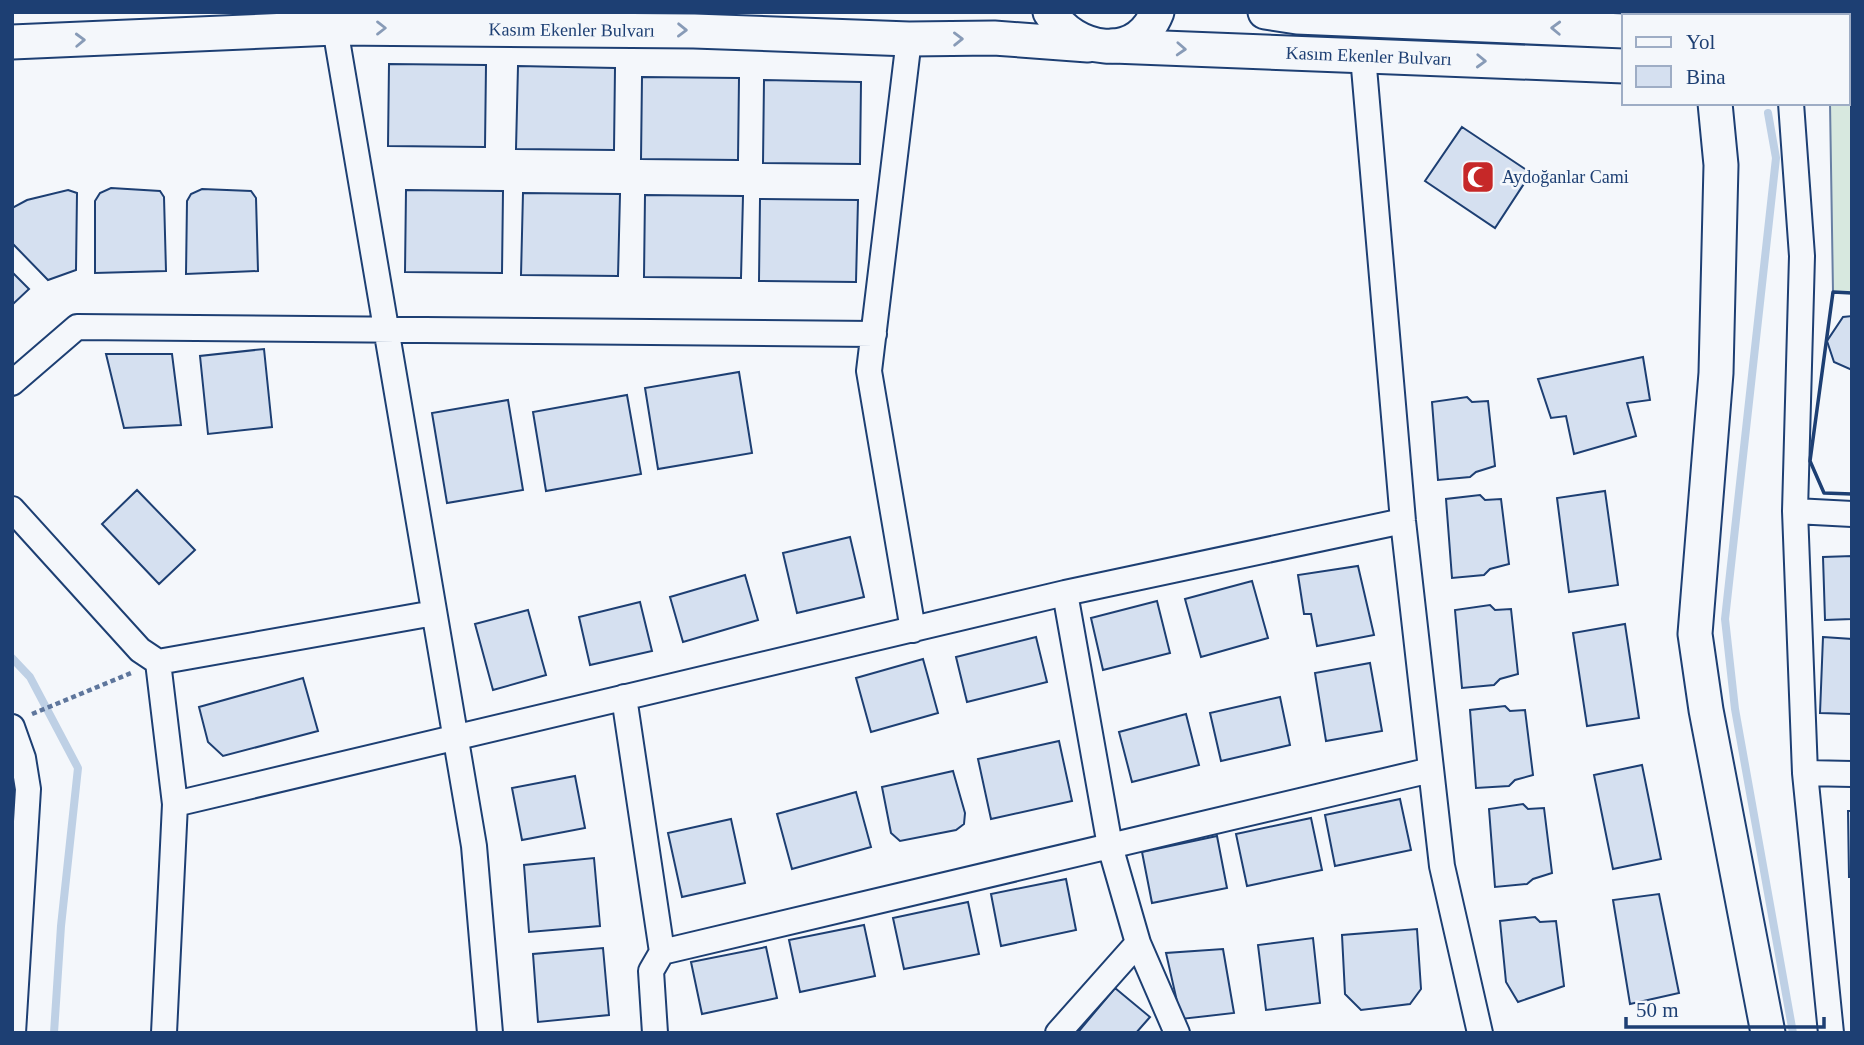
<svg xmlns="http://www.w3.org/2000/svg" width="1864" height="1045" viewBox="0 0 1864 1045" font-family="Georgia,serif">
  <rect width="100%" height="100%" fill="#f4f7fb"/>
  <path fill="#d7e8df" stroke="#687fa3" stroke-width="2" d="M 1848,97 L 1852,97 L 1852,293 L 1833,292 L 1830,103 L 1848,103 Z"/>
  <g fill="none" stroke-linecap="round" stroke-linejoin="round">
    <path stroke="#bed0e5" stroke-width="8" d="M 1768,113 L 1776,158 L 1725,619 L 1735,709 L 1793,1033
      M 12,658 L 30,677 L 78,768 L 61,926 L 54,1033"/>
  </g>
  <path fill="#d5e0f0" stroke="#1d3f73" stroke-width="2" d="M 389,64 L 486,65 L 485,147 L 388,146 Z
    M 518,66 L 615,68 L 614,150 L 516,149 Z
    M 642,77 L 739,78 L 738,160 L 641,159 Z
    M 764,80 L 861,82 L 860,164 L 763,163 Z
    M 1462,127 L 1531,173 L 1495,228 L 1425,181 Z
    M 111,188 L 160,191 L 164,197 L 166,271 L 95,273 L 95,201 L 100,193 Z
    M 202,189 L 251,191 L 256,198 L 258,271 L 186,274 L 187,201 L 191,194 Z
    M 68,190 L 77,193 L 76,270 L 48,280 L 12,243 L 12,208 L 27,200 Z
    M 406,190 L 503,191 L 502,273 L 405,272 Z
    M 523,193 L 620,194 L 618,276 L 521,275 Z
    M 645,195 L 743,196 L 741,278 L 644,277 Z
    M 760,199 L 858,200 L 856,282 L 759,281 Z
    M 12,272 L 29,289 L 12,305 Z
    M 1852,316 L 1852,370 L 1834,362 L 1827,341 L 1843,317 Z
    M 264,349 L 272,427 L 208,434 L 200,356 Z
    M 106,354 L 172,354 L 181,425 L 124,428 Z
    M 1643,357 L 1650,400 L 1627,403 L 1636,436 L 1574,454 L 1566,416 L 1551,418 L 1538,379 Z
    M 739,372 L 752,453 L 658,469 L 645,388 Z
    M 627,395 L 641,474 L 546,491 L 533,412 Z
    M 1467,397 L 1472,402 L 1488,401 L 1495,466 L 1476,472 L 1470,477 L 1438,480 L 1432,402 Z
    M 508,400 L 523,490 L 447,503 L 432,413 Z
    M 137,490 L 195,550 L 159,584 L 102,524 Z
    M 1605,491 L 1618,585 L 1569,592 L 1557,498 Z
    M 1480,495 L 1485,500 L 1501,499 L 1509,564 L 1490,569 L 1484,575 L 1452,578 L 1446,499 Z
    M 850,537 L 864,597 L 797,613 L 783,553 Z
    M 1852,556 L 1852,619 L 1825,620 L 1823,557 Z
    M 1358,566 L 1374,635 L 1317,646 L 1311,614 L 1304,614 L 1298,575 Z
    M 745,575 L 758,620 L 683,642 L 670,597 Z
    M 1252,581 L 1268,638 L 1201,657 L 1185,599 Z
    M 1157,601 L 1170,653 L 1103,670 L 1091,618 Z
    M 640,602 L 652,651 L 590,665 L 579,617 Z
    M 1490,605 L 1495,610 L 1511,609 L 1518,674 L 1500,679 L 1494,685 L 1462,688 L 1455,610 Z
    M 528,610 L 546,675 L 493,690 L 475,624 Z
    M 1625,624 L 1639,718 L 1587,726 L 1573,633 Z
    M 1036,637 L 1047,682 L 967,702 L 956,657 Z
    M 1823,637 L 1852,639 L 1852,714 L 1820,713 Z
    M 923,659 L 938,713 L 871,732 L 856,678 Z
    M 1370,663 L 1382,731 L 1326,741 L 1315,673 Z
    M 303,678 L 318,731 L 223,756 L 208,742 L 199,707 Z
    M 1280,697 L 1290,745 L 1221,761 L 1210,713 Z
    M 1505,706 L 1510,711 L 1525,710 L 1533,775 L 1515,780 L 1509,786 L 1476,788 L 1470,710 Z
    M 1186,714 L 1199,765 L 1132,782 L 1119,732 Z
    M 1059,741 L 1072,801 L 991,819 L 978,759 Z
    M 1642,765 L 1661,859 L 1613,869 L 1594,775 Z
    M 953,771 L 965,813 L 964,824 L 956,830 L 900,841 L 891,833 L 882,787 Z
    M 575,776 L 585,828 L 522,840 L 512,788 Z
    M 856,792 L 871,847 L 792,869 L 777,814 Z
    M 1400,799 L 1411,850 L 1335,866 L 1325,815 Z
    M 1523,804 L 1528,809 L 1544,808 L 1552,873 L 1533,879 L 1527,884 L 1495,887 L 1489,809 Z
    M 1848,811 L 1852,811 L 1852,877 L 1849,877 Z
    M 1311,818 L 1322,870 L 1247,886 L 1236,834 Z
    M 731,819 L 745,883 L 682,897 L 668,833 Z
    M 1217,836 L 1227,888 L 1152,903 L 1142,852 Z
    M 594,858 L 600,926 L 529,932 L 524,865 Z
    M 1066,879 L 1076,930 L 1001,946 L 991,894 Z
    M 1659,894 L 1679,993 L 1630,1004 L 1613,900 Z
    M 968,902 L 979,954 L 904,969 L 893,918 Z
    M 1535,917 L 1540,922 L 1556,921 L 1564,986 L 1518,1002 L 1506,982 L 1500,921 Z
    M 864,925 L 875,976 L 800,992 L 789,940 Z
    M 1417,929 L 1421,989 L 1410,1004 L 1361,1010 L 1345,994 L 1342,935 Z
    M 1313,938 L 1320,1003 L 1266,1010 L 1258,945 Z
    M 766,947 L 777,998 L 702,1014 L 691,962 Z
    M 603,948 L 609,1015 L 538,1022 L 533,954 Z
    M 1223,949 L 1234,1013 L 1181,1019 L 1166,953 Z
    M 1115,988 L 1150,1017 L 1136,1033 L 1081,1033 L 1079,1031 Z"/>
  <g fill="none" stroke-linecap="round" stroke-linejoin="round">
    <defs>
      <path id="street" d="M 1686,12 L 1688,16
        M 335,28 L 474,846 L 490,1033
        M 909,39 L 869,371 L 913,630
        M 1363,56 L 1403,521 L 1442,866 L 1480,1033
        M 1791,103 L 1802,256 L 1795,511 L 1805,773 L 1831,1033
        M 12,383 L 77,327 L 874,334
        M 12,509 L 140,650 L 158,662 L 434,613
        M 1795,511 L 1852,514
        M 1065,593 L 1110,846 L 1138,943 L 1177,1033
        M 158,662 L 175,804 L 164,1033
        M 624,697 L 662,952
        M 12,727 L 23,758 L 28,789 L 13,1033
        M 1805,773 L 1852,774
        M 175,804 L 1065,593 L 1403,521
        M 655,1033 L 651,971 L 662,952 L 1431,770
        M 1058,1033 L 1138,943"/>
      <g id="secondary">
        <path d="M 1050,12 C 1074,52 1137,63 1157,12"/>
        <path d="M 1265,12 L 1297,17 L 1624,31"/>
        <path id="s1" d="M 12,42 L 335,28 L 694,31 L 909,39 L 994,38 L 1088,45"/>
        <path d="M 1848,43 L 1852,43"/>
        <path id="s2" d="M 1113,46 L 1624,66"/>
        <path d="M 1848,79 L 1852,79"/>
        <path d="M 1715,103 L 1721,165 L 1716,373 L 1695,634 L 1706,710 L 1768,1033"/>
      </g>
    </defs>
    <use href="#street" stroke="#1d3f73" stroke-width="28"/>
    <use href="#secondary" stroke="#1d3f73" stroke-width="37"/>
    <path stroke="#5e769c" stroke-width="4.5" stroke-dasharray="5 3.5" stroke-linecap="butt" d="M 32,714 L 131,673"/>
    <use href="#street" stroke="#f4f7fb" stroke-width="24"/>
    <use href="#secondary" stroke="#f4f7fb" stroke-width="33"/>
    <path stroke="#1d3f73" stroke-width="3.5" d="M 1852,293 L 1833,292 L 1810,461 L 1824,493 L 1852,494"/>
  </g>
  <defs><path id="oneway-chevron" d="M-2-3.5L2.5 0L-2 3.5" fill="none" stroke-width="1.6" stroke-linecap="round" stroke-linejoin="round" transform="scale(1.75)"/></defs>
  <g stroke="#889bb7">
    <use href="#oneway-chevron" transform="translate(381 28)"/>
    <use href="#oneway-chevron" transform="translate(1556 28) rotate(-178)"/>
    <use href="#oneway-chevron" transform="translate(682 30) rotate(1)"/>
    <use href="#oneway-chevron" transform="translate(958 39) rotate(-1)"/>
    <use href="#oneway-chevron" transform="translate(80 40) rotate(-2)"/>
    <use href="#oneway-chevron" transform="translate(1181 49) rotate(3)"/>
    <use href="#oneway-chevron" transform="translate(1481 61) rotate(2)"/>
  </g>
  <defs>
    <symbol id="mosque-square" viewBox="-11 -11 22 22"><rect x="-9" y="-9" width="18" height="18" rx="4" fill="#c62828" stroke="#f4f7fb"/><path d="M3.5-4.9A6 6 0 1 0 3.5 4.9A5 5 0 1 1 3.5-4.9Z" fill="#fff"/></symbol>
  </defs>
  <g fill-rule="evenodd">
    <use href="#mosque-square" x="1459" y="158" width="38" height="38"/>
  </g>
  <g text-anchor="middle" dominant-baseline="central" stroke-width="5" stroke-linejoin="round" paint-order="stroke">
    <g font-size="18" fill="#1d3f73" stroke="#f4f7fb">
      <text stroke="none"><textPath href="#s1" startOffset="560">Kasım Ekenler Bulvarı</textPath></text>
      <text stroke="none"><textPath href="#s2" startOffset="256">Kasım Ekenler Bulvarı</textPath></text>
    </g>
    <g font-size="18" fill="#1d3f73" stroke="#f4f7fb" text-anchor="start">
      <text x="1502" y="177">Aydoğanlar Cami</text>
    </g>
  </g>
  <rect width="1864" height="1045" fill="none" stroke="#1d3f73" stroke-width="28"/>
  <rect x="1622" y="14" width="228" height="91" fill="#f4f7fb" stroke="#9eadc5" stroke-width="2"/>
  <rect x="1636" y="37" width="35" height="10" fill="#f4f7fb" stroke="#9eadc5" stroke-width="2"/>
  <text x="1686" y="49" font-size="21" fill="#1d3f73">Yol</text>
  <rect x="1636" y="66" width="35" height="21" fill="#d5e0f0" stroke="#9eadc5" stroke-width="2"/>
  <text x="1686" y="84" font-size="21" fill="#1d3f73">Bina</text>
  <path d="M1626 1017v10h198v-10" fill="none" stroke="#1d3f73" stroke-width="3.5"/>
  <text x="1636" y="1017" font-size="21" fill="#1d3f73" stroke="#f4f7fb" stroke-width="5" paint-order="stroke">50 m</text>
</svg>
